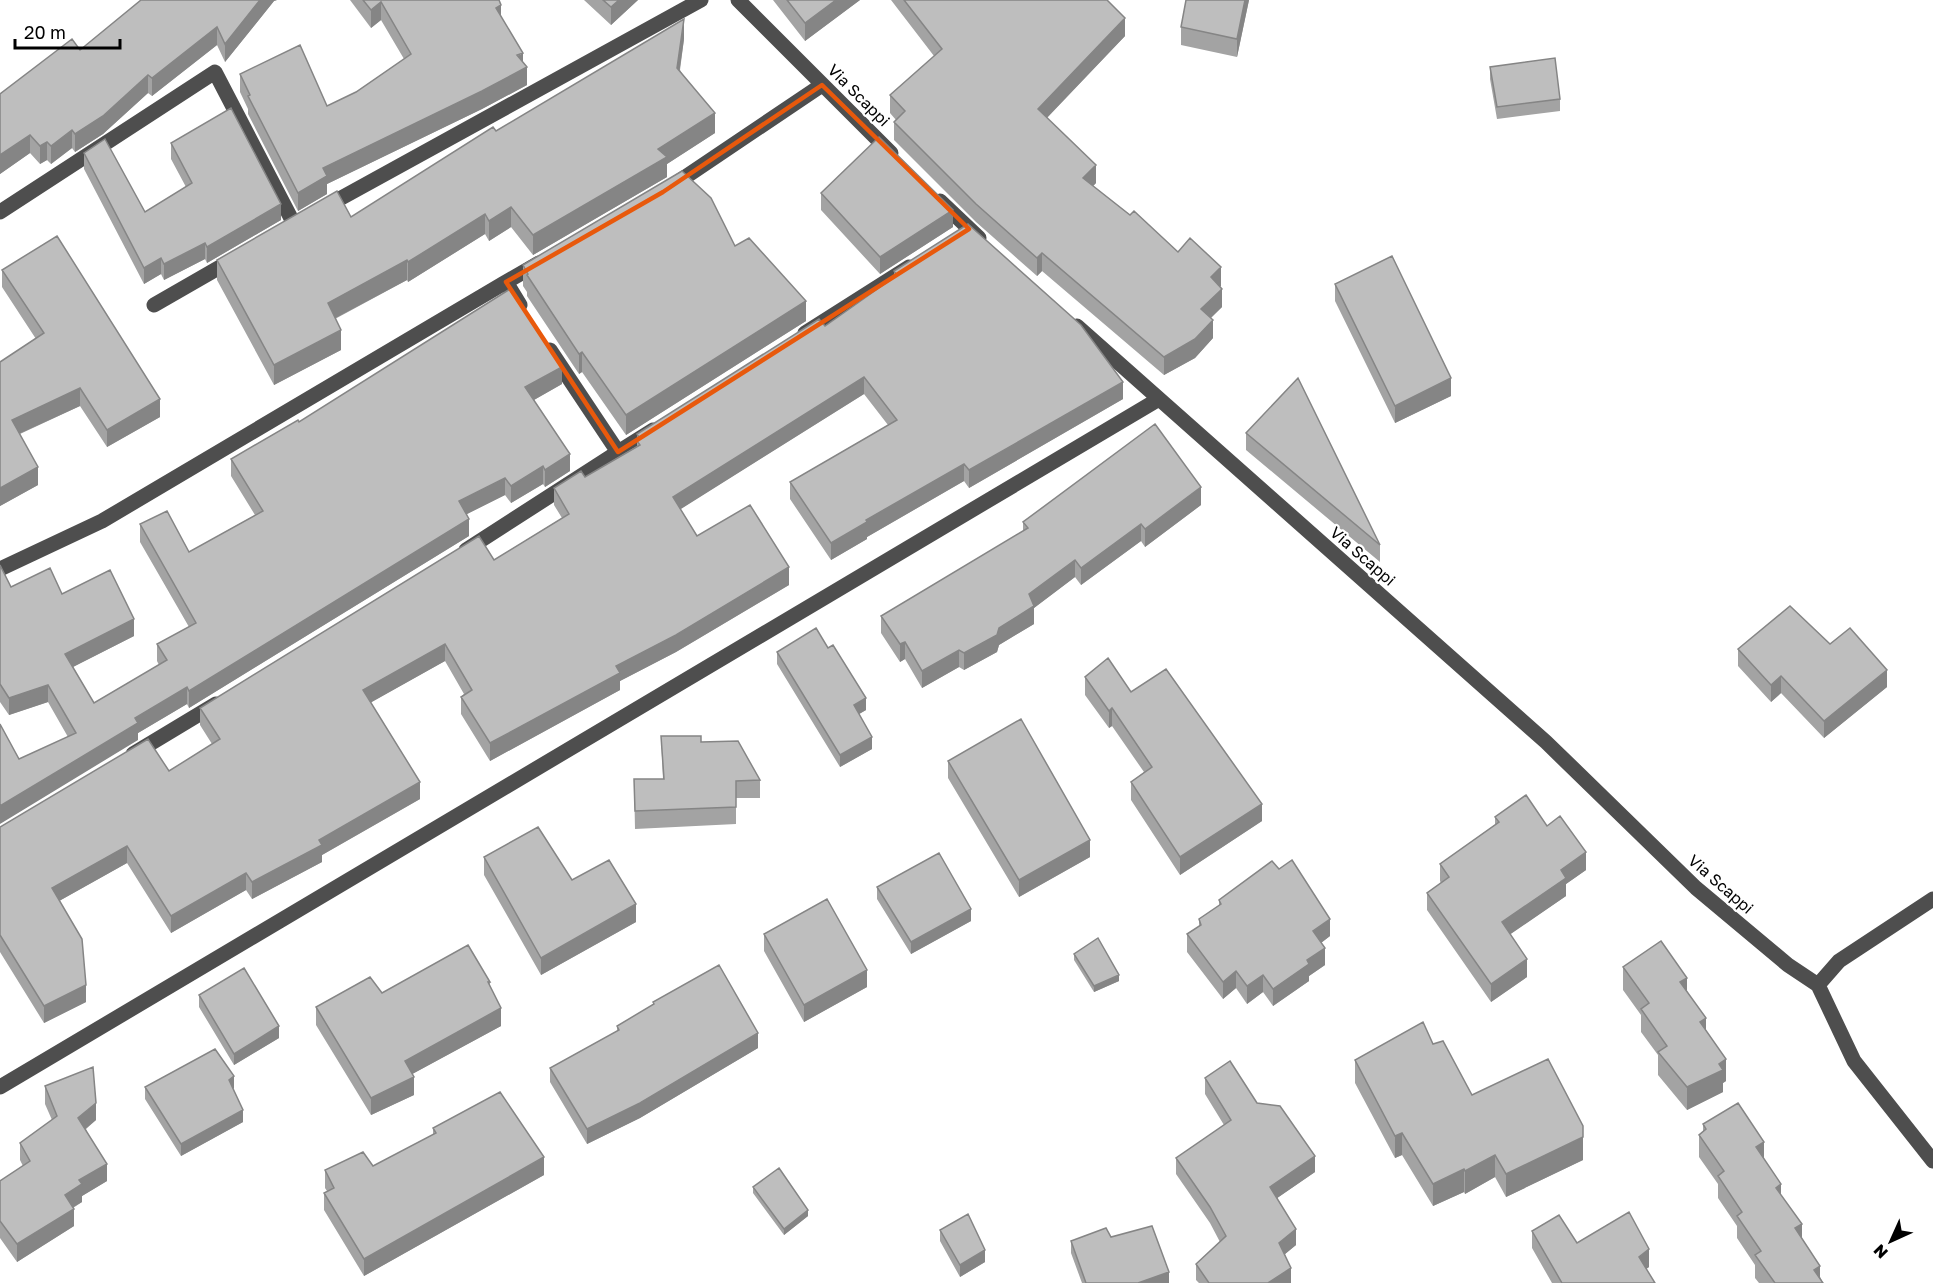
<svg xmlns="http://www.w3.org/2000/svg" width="1933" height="1283" viewBox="0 0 1933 1283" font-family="'Golos Text',sans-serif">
  <rect width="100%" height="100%" fill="#fff"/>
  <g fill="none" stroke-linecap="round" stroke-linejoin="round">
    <path stroke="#4e4e4e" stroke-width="15" d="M 738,0 L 891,153
      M 672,186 L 822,85
      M 940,201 L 979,238
      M 323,208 L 701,0
      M 0,212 L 215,72 L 294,224
      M 506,282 L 539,263
      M 154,305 L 234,259
      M 1077,326 L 1546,742 L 1696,888 L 1788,965 L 1818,985 L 1854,1061 L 1933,1161
      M 805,333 L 909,267
      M 618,452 L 653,430
      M 466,550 L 618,452 L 550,350
      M 0,569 L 102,521 L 506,282 L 520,305
      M 133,754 L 216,704
      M 1818,985 L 1839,961 L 1933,899
      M 0,1087 L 1159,399"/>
  </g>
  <path fill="#a3a3a3" d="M 141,0 L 277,0 L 274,1 L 225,62 L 217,45 L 152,96 L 148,93 L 103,134 L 75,152 L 72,148 L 51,164 L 47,160 L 40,164 L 30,153 L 0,174 L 0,94 L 80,50 Z
    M 350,0 L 499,0 L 501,16 L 523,62 L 527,85 L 482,109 L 327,184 L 327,194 L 298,211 L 248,114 L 248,109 L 240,92 L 240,74 L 327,106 L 356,92 L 404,59 L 381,20 L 371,28 Z
    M 584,0 L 638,0 L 611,25 Z
    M 773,0 L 860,0 L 805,41 Z
    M 891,0 L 1107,0 L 1125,36 L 1047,118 L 1096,183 L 1093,186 L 1221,286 L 1220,286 L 1222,307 L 1211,318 L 1213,338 L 1195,358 L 1164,375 L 1042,271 L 1037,276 L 976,222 L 894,140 L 894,122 L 896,120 L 890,113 L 890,95 L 934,56 Z
    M 1186,0 L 1249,0 L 1237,57 L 1181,45 L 1181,27 Z
    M 684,39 L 680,70 L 715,133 L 667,164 L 667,177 L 533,255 L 511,227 L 489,241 L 485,234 L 408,282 L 407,280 L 335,319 L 341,350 L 274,385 L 217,280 L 217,260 L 351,217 L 496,131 Z
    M 1490,67 L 1560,99 L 1560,111 L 1497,119 L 1490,79 Z
    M 171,143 L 281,220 L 207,263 L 205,259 L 164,280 L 161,274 L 144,284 L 84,169 L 84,153 L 145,212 L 186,187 L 171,159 Z
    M 821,193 L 953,227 L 880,274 L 821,210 Z
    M 735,246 L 806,321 L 626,435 L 582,372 L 579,374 L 527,296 L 527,292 L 523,286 L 523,265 Z
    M 2,270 L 160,417 L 107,447 L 80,406 L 20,434 L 38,485 L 0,506 L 0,362 L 36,339 L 2,287 Z
    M 894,271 L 1123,399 L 969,488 L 964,481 L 867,537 L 867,539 L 831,560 L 790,499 L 790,482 L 888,425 L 864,394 L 680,509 L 697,536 L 789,585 L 676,652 L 620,681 L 620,690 L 490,761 L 461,714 L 461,697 L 464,694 L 445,661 L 371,702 L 420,799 L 322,855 L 322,862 L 252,899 L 246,890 L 171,933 L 127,863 L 59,901 L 86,1002 L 44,1023 L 0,952 L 0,827 L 169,771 L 212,744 L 200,725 L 200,708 L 494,560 L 562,518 L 554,505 L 554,488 L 585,477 L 637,446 L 637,434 L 825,326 L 894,278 Z
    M 1335,284 L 1451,396 L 1395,423 L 1335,301 Z
    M 562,384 L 534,400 L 570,471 L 545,487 L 543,484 L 511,503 L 505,495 L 467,514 L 469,536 L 189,708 L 187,704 L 138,733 L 138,740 L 19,759 L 68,737 L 48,702 L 9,715 L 0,702 L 0,565 L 11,587 L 62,594 L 134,636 L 73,667 L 94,703 L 159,665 L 157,661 L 157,644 L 189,627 L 140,542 L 140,524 L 189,552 L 255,515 L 231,476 L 231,459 L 299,422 Z
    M 1246,433 L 1380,545 L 1380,562 L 1246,450 Z
    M 1201,505 L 1145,547 L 1141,541 L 1081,585 L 1075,577 L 1034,608 L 1034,624 L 999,645 L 997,652 L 964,670 L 959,667 L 922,688 L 905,659 L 900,662 L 881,633 L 881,616 L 1023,531 L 1023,522 Z
    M 1830,644 L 1887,687 L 1824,738 L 1781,693 L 1771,702 L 1738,666 L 1738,649 Z
    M 777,652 L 866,710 L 859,714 L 872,749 L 840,767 L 777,664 Z
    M 1085,677 L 1131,692 L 1262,821 L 1180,875 L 1131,800 L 1131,782 L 1144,772 L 1112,726 L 1109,728 L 1085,695 Z
    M 661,736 L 701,742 L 760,780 L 760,798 L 736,798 L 736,824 L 635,829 L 634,779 L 663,779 Z
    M 948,761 L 1090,857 L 1019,897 L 948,778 Z
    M 1495,817 L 1547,826 L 1586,870 L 1566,884 L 1566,896 L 1510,934 L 1527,977 L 1491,1002 L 1427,910 L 1427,893 L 1441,883 L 1440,881 L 1440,864 L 1495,825 Z
    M 484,857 L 572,880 L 636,922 L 541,975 L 484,875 Z
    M 877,887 L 971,921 L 911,954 L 877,899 Z
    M 1219,900 L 1330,936 L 1321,943 L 1325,965 L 1309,976 L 1309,981 L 1273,1006 L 1263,992 L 1247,1004 L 1236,988 L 1223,999 L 1187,952 L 1187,934 L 1199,926 L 1199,919 L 1219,906 Z
    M 764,934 L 867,987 L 804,1022 L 764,951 Z
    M 1074,954 L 1119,981 L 1094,992 L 1074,960 Z
    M 1623,967 L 1687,991 L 1706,1030 L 1726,1081 L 1723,1083 L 1723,1092 L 1687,1110 L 1658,1075 L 1658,1055 L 1641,1032 L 1641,1015 L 1623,990 Z
    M 490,982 L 490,987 L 501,1026 L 412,1074 L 414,1095 L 371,1115 L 316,1025 L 316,1007 L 382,993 Z
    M 199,995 L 279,1038 L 234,1065 L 199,1007 Z
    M 653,1002 L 758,1048 L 640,1118 L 587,1144 L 550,1082 L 550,1068 L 617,1031 L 617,1026 L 653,1005 Z
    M 1433,1044 L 1472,1095 L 1583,1160 L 1506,1197 L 1495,1177 L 1465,1194 L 1464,1192 L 1433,1206 L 1402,1155 L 1395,1158 L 1355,1083 L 1355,1060 Z
    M 1205,1078 L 1257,1103 L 1315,1172 L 1277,1198 L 1296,1245 L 1285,1254 L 1291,1283 L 1199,1283 L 1196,1280 L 1196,1264 L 1220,1242 L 1210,1223 L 1176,1174 L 1176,1158 L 1224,1125 L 1205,1094 Z
    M 45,1086 L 96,1120 L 86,1129 L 107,1181 L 82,1196 L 82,1202 L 73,1208 L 74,1226 L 17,1262 L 0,1238 L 0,1181 L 23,1166 L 20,1160 L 20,1143 L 52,1120 L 45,1104 Z
    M 145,1087 L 234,1088 L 233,1089 L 243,1122 L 181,1156 L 145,1099 Z
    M 1703,1124 L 1764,1159 L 1823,1283 L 1759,1283 L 1755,1278 L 1755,1265 L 1737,1238 L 1737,1226 L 1718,1198 L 1718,1184 L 1699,1157 L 1699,1135 L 1703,1132 Z
    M 433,1128 L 544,1175 L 364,1276 L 324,1210 L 324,1193 L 327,1191 L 325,1188 L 325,1170 L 373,1166 L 433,1135 Z
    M 753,1187 L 808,1216 L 784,1235 L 753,1193 Z
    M 940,1230 L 985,1262 L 960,1277 L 940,1241 Z
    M 1532,1231 L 1577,1243 L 1649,1267 L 1646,1269 L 1655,1283 L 1552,1283 L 1532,1248 Z
    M 1111,1237 L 1169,1283 L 1082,1283 L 1071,1253 L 1071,1241 Z"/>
  <path fill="#858585" d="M 260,0 L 277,0 L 274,1 L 225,62 L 225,44 Z
    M 619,0 L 638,0 L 611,25 L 611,7 Z
    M 836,0 L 860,0 L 805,41 L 805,23 Z
    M 1245,0 L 1249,0 L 1237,57 L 1237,39 Z
    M 381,2 L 381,20 L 371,28 L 371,10 Z
    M 501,5 L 501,23 L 496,8 Z
    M 1125,18 L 1125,36 L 1038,127 L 1038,109 Z
    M 684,19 L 684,39 L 677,88 L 677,68 Z
    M 217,27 L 217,45 L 152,96 L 152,78 Z
    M 523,53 L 523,69 L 527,67 L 527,85 L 482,109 L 327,184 L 327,194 L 298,211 L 298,193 L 323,168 Z
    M 148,75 L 148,93 L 103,134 L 75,152 L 75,134 Z
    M 715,113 L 715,133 L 667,164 L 667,177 L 533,255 L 533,235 L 658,149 Z
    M 72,130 L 72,148 L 51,164 L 51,146 Z
    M 30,135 L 30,153 L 0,174 L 0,155 Z
    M 47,142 L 47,160 L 40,164 L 40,146 Z
    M 1096,165 L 1096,183 L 1083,196 L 1083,178 Z
    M 281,204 L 281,220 L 207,263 L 207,247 Z
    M 511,207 L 511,227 L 489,241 L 489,221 Z
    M 953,210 L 953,227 L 880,274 L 880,257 Z
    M 485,214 L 485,234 L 408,282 L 408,262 Z
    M 205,243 L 205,259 L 164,280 L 164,264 Z
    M 1042,253 L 1042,271 L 1037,276 L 1037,258 Z
    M 161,258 L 161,274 L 144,284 L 144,268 Z
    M 407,260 L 407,280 L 328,322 L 328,303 Z
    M 1221,267 L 1221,286 L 1211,296 L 1211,277 Z
    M 1222,289 L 1222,307 L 1201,327 L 1201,309 Z
    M 806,301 L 806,321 L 626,435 L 626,415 Z
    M 1213,320 L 1213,338 L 1195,358 L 1164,375 L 1164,357 Z
    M 341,330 L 341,350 L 274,385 L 274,365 Z
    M 582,352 L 582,372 L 579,374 L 579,354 Z
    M 562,367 L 562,384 L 525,405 L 525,387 Z
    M 864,377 L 864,394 L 673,514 L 673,497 Z
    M 1451,378 L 1451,396 L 1395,423 L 1395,406 Z
    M 1123,382 L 1123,399 L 969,488 L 969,470 Z
    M 80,388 L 80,406 L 12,437 L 12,420 Z
    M 160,399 L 160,417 L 107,447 L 107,430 Z
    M 570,454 L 570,471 L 545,487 L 545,470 Z
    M 964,464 L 964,481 L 867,537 L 867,539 L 831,560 L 831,543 L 866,520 Z
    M 543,466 L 543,484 L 511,503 L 511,486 Z
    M 38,467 L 38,485 L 0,506 L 0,488 Z
    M 505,478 L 505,495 L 459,518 L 459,501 Z
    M 1201,487 L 1201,505 L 1145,547 L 1145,529 Z
    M 469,519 L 469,536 L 189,708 L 189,691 Z
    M 1141,524 L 1141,541 L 1081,585 L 1081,568 Z
    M 1075,560 L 1075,577 L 1034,608 L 1034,624 L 999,645 L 997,652 L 964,670 L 964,653 L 999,628 L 1029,594 Z
    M 789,567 L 789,585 L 676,652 L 620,681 L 620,690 L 490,761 L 490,743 L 616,666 Z
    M 134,619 L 134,636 L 65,671 L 65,654 Z
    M 905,642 L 905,659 L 900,662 L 900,644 Z
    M 445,644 L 445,661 L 363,707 L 363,690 Z
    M 959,650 L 959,667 L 922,688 L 922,671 Z
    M 1887,670 L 1887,687 L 1824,738 L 1824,721 Z
    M 1781,676 L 1781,693 L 1771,702 L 1771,685 Z
    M 48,685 L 48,702 L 9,715 L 9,698 Z
    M 187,687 L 187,704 L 138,733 L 138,740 L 0,824 L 0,806 L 135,718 Z
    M 866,698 L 866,710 L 854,717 L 854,705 Z
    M 1112,708 L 1112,726 L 1109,728 L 1109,711 Z
    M 872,737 L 872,749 L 840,767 L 840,755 Z
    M 420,782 L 420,799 L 322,855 L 322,862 L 252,899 L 252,882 L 319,840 Z
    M 1262,804 L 1262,821 L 1180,875 L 1180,857 Z
    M 1090,840 L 1090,857 L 1019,897 L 1019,880 Z
    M 127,846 L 127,863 L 52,905 L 52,888 Z
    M 1586,852 L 1586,870 L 1566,884 L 1566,896 L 1502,940 L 1502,922 L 1561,870 Z
    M 246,873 L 246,890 L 171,933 L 171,916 Z
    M 636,904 L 636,922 L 541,975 L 541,958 Z
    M 971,909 L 971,921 L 911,954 L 911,942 Z
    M 1330,919 L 1330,936 L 1313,949 L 1313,931 Z
    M 1325,948 L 1325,965 L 1309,976 L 1309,981 L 1273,1006 L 1273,989 L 1307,960 Z
    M 1527,959 L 1527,977 L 1491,1002 L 1491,984 Z
    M 867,970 L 867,987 L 804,1022 L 804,1005 Z
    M 1236,971 L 1236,988 L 1223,999 L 1223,982 Z
    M 1119,975 L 1119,981 L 1094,992 L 1094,986 Z
    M 1263,975 L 1263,992 L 1247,1004 L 1247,986 Z
    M 1687,978 L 1687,1000 L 1680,982 Z
    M 86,985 L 86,1002 L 44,1023 L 44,1006 Z
    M 501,1008 L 501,1026 L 405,1078 L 405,1061 Z
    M 1706,1018 L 1706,1041 L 1700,1022 Z
    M 279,1026 L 279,1038 L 234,1065 L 234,1054 Z
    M 758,1033 L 758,1048 L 640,1118 L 587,1144 L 587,1129 Z
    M 1726,1059 L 1726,1081 L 1723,1083 L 1723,1092 L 1687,1110 L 1687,1087 Z
    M 234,1076 L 234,1088 L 229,1092 L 229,1080 Z
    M 414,1077 L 414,1095 L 371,1115 L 371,1098 Z
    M 96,1103 L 96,1120 L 78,1135 L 78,1118 Z
    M 243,1110 L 243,1122 L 181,1156 L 181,1144 Z
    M 1402,1133 L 1402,1155 L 1395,1158 L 1395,1136 Z
    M 1583,1137 L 1583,1160 L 1506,1197 L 1506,1174 Z
    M 1764,1142 L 1764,1164 L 1756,1147 Z
    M 1495,1155 L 1495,1177 L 1465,1194 L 1465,1171 Z
    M 1315,1156 L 1315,1172 L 1270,1203 L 1270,1187 Z
    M 544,1157 L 544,1175 L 364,1276 L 364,1259 Z
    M 107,1164 L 107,1181 L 82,1196 L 82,1202 L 65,1212 L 65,1195 L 79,1180 Z
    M 1464,1169 L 1464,1192 L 1433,1206 L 1433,1184 Z
    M 1781,1184 L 1781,1207 L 1776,1188 Z
    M 74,1209 L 74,1226 L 17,1262 L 17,1244 Z
    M 808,1210 L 808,1216 L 784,1235 L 784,1229 Z
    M 1802,1224 L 1802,1247 L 1795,1228 Z
    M 1296,1229 L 1296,1245 L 1279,1259 L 1279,1243 Z
    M 1649,1249 L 1649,1267 L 1639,1274 L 1639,1257 Z
    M 985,1250 L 985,1262 L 960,1277 L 960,1265 Z
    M 1820,1266 L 1820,1283 L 1814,1270 Z
    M 1291,1268 L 1291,1283 L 1268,1283 Z
    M 1169,1272 L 1169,1283 L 1138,1283 Z"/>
  <path fill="#bebebe" stroke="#858585" stroke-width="1.5" d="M 141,0 L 260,0 L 225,44 L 217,27 L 152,78 L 148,75 L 103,116 L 75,134 L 72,130 L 51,146 L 47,142 L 40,146 L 30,135 L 0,155 L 0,94 L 72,39 L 80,50 Z
    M 363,0 L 499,0 L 501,5 L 496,8 L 523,53 L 517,55 L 527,67 L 482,91 L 323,168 L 327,176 L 298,193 L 248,96 L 250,95 L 240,74 L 300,45 L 327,106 L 356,92 L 411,54 L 381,2 L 371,10 Z
    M 603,0 L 619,0 L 611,7 Z
    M 787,0 L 836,0 L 805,23 Z
    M 904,0 L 1107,0 L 1125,18 L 1038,109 L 1096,165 L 1083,178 L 1130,215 L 1134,211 L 1178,252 L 1190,238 L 1221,267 L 1211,277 L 1222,289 L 1201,309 L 1213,320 L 1195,339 L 1164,357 L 1042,253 L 1037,258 L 976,204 L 894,122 L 905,111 L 890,95 L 942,49 Z
    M 1186,0 L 1245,0 L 1237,39 L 1181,27 Z
    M 684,19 L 677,68 L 715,113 L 658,149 L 667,157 L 533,235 L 511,207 L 489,221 L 485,214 L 408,262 L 407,260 L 328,303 L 341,330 L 274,365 L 217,260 L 337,191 L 351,217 L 493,127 L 496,131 Z
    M 1555,58 L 1560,99 L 1497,107 L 1490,67 Z
    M 231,108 L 281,204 L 207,247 L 205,243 L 164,264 L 161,258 L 144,268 L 84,153 L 105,139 L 145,212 L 192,183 L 171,143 Z
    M 879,137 L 953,210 L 880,257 L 821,193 Z
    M 682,171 L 711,198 L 735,246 L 749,238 L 806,301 L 626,415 L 582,352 L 579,354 L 527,275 L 528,274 L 523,265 Z
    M 968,224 L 1081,325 L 1123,382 L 969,470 L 964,464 L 866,520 L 867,522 L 831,543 L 790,482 L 897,420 L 864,377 L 673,497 L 697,536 L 750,505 L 789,567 L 676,635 L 616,666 L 620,673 L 490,743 L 461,697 L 472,690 L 445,644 L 363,690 L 420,782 L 319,840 L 322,845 L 252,882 L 246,873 L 171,916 L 127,846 L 52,888 L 82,939 L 86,985 L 44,1006 L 0,935 L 0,827 L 148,739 L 169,771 L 220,739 L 200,708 L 479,536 L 494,560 L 569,514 L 554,488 L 581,471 L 585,477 L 640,445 L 637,441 L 640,439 L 637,434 L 819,319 L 825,326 L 897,275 L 894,271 Z
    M 57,236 L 160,399 L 107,430 L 80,388 L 12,420 L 38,467 L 0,488 L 0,362 L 44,333 L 2,270 Z
    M 1392,256 L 1451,378 L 1395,406 L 1335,284 Z
    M 510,289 L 562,367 L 525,387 L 570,454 L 545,470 L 543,466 L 511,486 L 505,478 L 459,501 L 469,519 L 189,691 L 187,687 L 135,718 L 138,723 L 0,806 L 0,724 L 19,759 L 76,733 L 48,685 L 9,698 L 0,684 L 0,565 L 11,587 L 50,568 L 62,594 L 110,570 L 134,619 L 65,654 L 94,703 L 167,660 L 157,644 L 196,623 L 140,524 L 167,511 L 189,552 L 263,511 L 231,459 L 298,420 L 299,422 Z
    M 1298,378 L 1380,545 L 1246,433 Z
    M 1155,424 L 1201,487 L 1145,529 L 1141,524 L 1081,568 L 1075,560 L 1029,594 L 1034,606 L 999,628 L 997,635 L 964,653 L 959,650 L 922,671 L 905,642 L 900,644 L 881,616 L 1028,528 L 1023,522 Z
    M 1790,606 L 1830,644 L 1850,628 L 1887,670 L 1824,721 L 1781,676 L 1771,685 L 1738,649 Z
    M 816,628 L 828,648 L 833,645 L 866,698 L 854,705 L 872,737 L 840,755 L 777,652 Z
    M 1108,658 L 1131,692 L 1166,669 L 1262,804 L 1180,857 L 1131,782 L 1152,767 L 1112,708 L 1109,711 L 1085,677 Z
    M 1021,719 L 1090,840 L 1019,880 L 948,761 Z
    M 661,736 L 701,736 L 701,742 L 738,741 L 760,780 L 736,781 L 736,807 L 635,811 L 634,779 L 664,779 Z
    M 1526,795 L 1547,826 L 1560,816 L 1586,852 L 1561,870 L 1566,878 L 1502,922 L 1527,959 L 1491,984 L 1427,893 L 1449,877 L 1440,864 L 1499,822 L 1495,817 Z
    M 538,827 L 572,880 L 609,860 L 636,904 L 541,958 L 484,857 Z
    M 939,853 L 971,909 L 911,942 L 877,887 Z
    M 1292,860 L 1330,919 L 1313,931 L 1325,948 L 1307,960 L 1309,964 L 1273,989 L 1263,975 L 1247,986 L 1236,971 L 1223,982 L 1187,934 L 1201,925 L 1199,919 L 1221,904 L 1219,900 L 1272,861 L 1279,869 Z
    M 827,899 L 867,970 L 804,1005 L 764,934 Z
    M 1098,938 L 1119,975 L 1094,986 L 1074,954 Z
    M 1661,941 L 1687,978 L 1680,982 L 1706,1018 L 1700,1022 L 1726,1059 L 1719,1064 L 1723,1070 L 1687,1087 L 1658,1052 L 1667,1046 L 1641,1009 L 1649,1003 L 1623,967 Z
    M 468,945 L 490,982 L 488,982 L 501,1008 L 405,1061 L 414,1077 L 371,1098 L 316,1007 L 370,977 L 382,993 Z
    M 719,965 L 758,1033 L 640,1103 L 587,1129 L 550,1068 L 619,1030 L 617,1026 L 654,1004 L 653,1002 Z
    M 244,968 L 279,1026 L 234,1054 L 199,995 Z
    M 1423,1022 L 1433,1044 L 1443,1041 L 1472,1095 L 1548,1059 L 1583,1126 L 1583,1137 L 1506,1174 L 1495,1155 L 1465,1171 L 1464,1169 L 1433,1184 L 1402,1133 L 1395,1136 L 1355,1060 Z
    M 215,1049 L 234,1076 L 229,1080 L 243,1110 L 181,1144 L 145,1087 Z
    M 1230,1061 L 1257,1103 L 1280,1106 L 1315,1156 L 1270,1187 L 1296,1229 L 1279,1243 L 1291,1268 L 1268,1283 L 1209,1283 L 1196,1264 L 1226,1236 L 1210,1207 L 1176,1158 L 1231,1120 L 1205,1078 Z
    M 93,1067 L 96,1103 L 78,1118 L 107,1164 L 79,1180 L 82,1184 L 65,1195 L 74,1209 L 17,1244 L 0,1221 L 0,1181 L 30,1161 L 20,1143 L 57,1116 L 45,1086 Z
    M 500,1092 L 544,1157 L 364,1259 L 324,1193 L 334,1188 L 325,1170 L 363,1152 L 373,1166 L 436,1133 L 433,1128 Z
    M 1738,1103 L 1764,1142 L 1756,1147 L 1781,1184 L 1776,1188 L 1802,1224 L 1795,1228 L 1820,1266 L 1814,1270 L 1823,1283 L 1775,1283 L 1755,1255 L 1761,1251 L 1737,1216 L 1742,1212 L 1718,1176 L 1724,1171 L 1699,1135 L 1706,1129 L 1703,1124 Z
    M 779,1168 L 808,1210 L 784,1229 L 753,1187 Z
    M 1629,1212 L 1649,1249 L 1639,1257 L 1655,1283 L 1562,1283 L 1532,1231 L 1559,1215 L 1577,1243 Z
    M 968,1214 L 985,1250 L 960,1265 L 940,1230 Z
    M 1152,1226 L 1169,1272 L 1138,1283 L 1086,1283 L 1071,1241 L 1106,1228 L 1111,1237 Z"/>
  <path fill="none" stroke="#e8590c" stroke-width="4.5" stroke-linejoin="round" d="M 822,85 L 969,229 L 618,452 L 506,282 L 663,192 Z"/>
  <g text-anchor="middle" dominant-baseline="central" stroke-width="4.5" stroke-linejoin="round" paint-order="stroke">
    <g font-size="16" fill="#000" stroke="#fff">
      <text transform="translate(859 95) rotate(45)">Via Scappi</text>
      <text transform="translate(1363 556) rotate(41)">Via Scappi</text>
      <text transform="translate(1721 884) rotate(41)">Via Scappi</text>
    </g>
  </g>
  <g transform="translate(1891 1241) rotate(225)" stroke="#ffffff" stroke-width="4.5" paint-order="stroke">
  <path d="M0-4.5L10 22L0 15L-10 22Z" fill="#000000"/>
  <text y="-9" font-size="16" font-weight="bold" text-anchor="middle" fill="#000000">N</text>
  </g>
  <path d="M15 39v9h105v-9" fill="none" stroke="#000000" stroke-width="3"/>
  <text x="24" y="39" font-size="18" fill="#000000" stroke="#ffffff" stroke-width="4.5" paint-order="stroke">20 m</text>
</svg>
